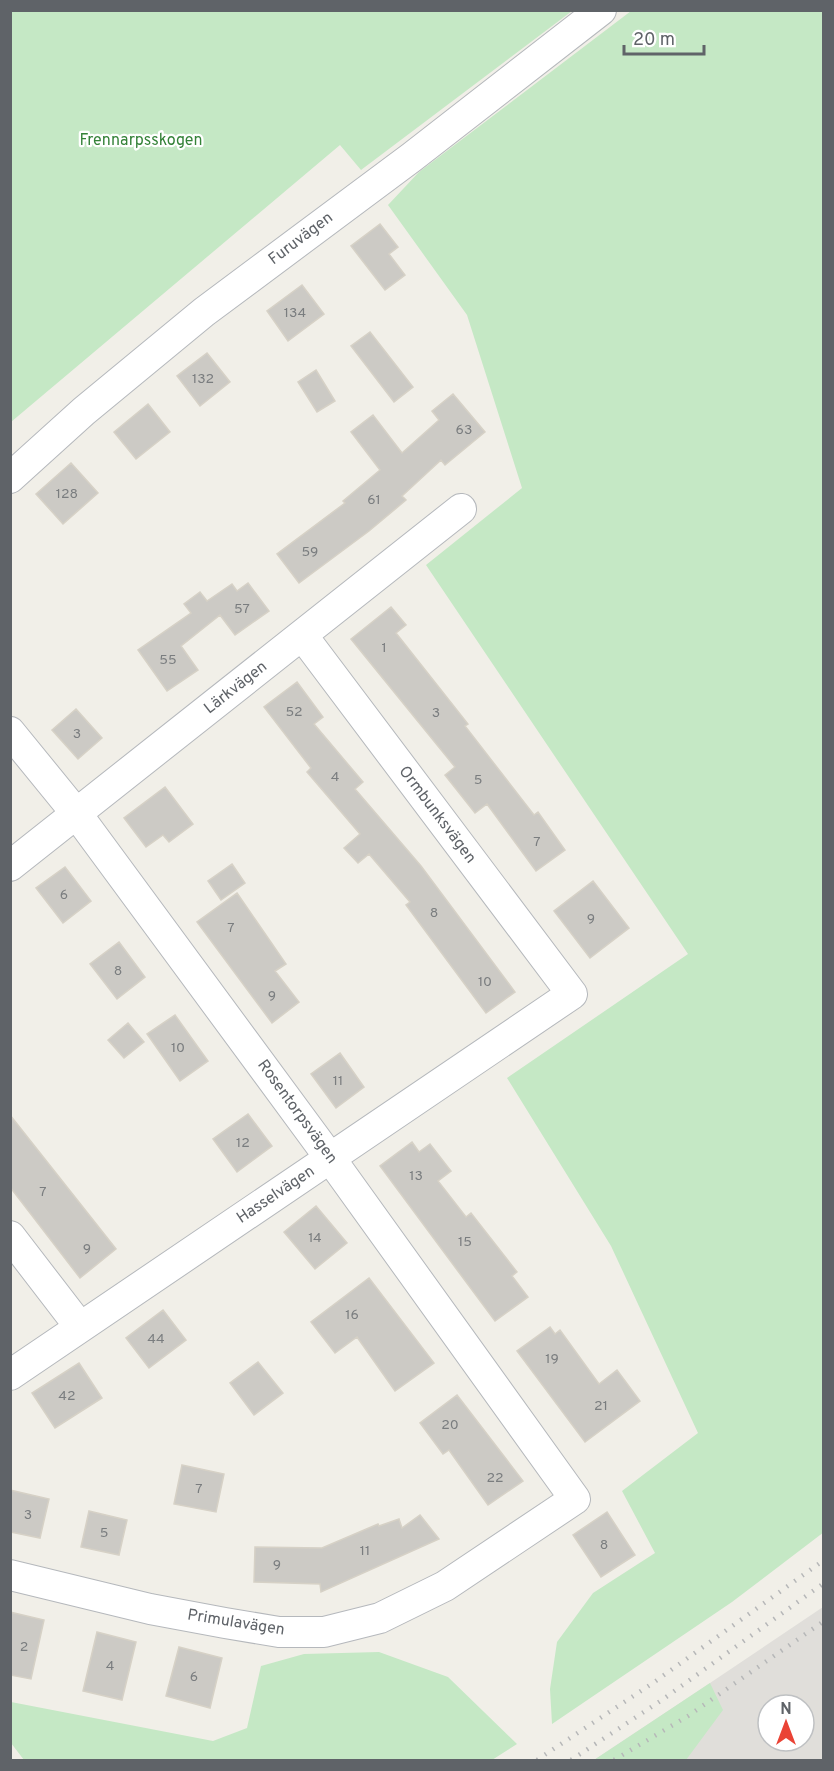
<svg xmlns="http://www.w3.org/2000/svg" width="834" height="1771" viewBox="0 0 834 1771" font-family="Overpass,sans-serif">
  <rect width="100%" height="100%" fill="#f1efe8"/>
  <path fill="#e0deda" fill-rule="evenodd" d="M 823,1607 L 823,1760 L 594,1760 L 710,1683 ZM 768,1705 L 804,1705 L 804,1741 L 768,1741 Z"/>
  <path fill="#c5e8c5" d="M 11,10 L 572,10 L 572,11 L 361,170 L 340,145 L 11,422 Z
    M 631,11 L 823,11 L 824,1532 L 732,1602 L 552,1724 L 550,1689 L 557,1642 L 593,1593 L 655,1553 L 622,1491 L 698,1433 L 611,1246 L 507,1078 L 688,954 L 426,565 L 522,488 L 467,315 L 388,205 L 419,172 Z
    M 379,1652 L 448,1677 L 517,1744 L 492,1760 L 24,1760 L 11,1743 L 11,1702 L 213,1741 L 247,1728 L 261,1666 L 304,1654 Z
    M 710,1683 L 723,1710 L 686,1760 L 594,1760 Z"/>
  <path fill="#cccac5" stroke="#d6d1c6" stroke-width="1.5" d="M 380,224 L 398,247 L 389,254 L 405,275 L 385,290 L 351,246 Z
    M 302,285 L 324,314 L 288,341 L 267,311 Z
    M 370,332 L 413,387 L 394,402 L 351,346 Z
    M 207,353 L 230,382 L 200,406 L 177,376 Z
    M 316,370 L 335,401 L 317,412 L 298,382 Z
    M 453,394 L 485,432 L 445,465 L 441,460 L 402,496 L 406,500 L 369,531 L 299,583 L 277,554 L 345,503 L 343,501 L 380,470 L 351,432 L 373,415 L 402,453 L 439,420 L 432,411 Z
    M 148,404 L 170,432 L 136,459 L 114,432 Z
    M 71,463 L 98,493 L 63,524 L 36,494 Z
    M 248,583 L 269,611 L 235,635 L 220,615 L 181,646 L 198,670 L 167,691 L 138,650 L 191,613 L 184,604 L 200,592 L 207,601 L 232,584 L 237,591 Z
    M 391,607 L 406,625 L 396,633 L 468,724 L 465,726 L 534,815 L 538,812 L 565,850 L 536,871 L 487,804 L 475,813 L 445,775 L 455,767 L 351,639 Z
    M 297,682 L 323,717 L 314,724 L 363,782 L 355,789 L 421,866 L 515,992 L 486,1013 L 406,905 L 410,902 L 369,854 L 358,863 L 344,848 L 360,834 L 307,772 L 311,768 L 264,707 Z
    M 76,709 L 102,738 L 78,759 L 52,730 Z
    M 165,787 L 193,824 L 169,842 L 163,835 L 146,847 L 124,818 Z
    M 232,864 L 245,883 L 221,900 L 208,881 Z
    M 65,867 L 91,901 L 63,923 L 36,888 Z
    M 593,881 L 629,928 L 590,958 L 554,911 Z
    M 237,893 L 286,964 L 275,971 L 299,1002 L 272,1023 L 197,922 Z
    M 119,942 L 145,977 L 117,999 L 90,964 Z
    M 175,1015 L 208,1061 L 180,1081 L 147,1034 Z
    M 128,1023 L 144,1042 L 124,1058 L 108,1040 Z
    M 340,1053 L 364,1087 L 336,1108 L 311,1074 Z
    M 248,1114 L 272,1146 L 237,1172 L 213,1139 Z
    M 10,1115 L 116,1249 L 80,1278 L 10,1187 Z
    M 412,1142 L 419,1152 L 430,1144 L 451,1171 L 438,1181 L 466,1217 L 471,1213 L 517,1272 L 512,1276 L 528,1297 L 495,1321 L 380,1166 Z
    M 316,1206 L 347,1243 L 315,1269 L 284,1232 Z
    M 369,1278 L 434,1363 L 395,1391 L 357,1337 L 335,1353 L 311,1322 Z
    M 163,1310 L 186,1340 L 149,1368 L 126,1338 Z
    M 550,1327 L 555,1334 L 560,1330 L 599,1384 L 617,1370 L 640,1401 L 585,1442 L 517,1351 Z
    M 258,1362 L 283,1393 L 254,1415 L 230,1383 Z
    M 79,1363 L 102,1398 L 55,1428 L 32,1393 Z
    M 457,1395 L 523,1481 L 488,1505 L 449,1450 L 443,1454 L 420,1423 Z
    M 182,1465 L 224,1474 L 216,1512 L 174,1504 Z
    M 10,1490 L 49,1499 L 40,1538 L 10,1532 Z
    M 89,1511 L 127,1520 L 119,1555 L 81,1547 Z
    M 607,1512 L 635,1555 L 601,1577 L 573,1535 Z
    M 420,1515 L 439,1539 L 321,1592 L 320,1584 L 254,1582 L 255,1547 L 322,1548 L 378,1524 L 379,1526 L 399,1519 L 402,1528 Z
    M 10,1612 L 44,1620 L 31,1679 L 10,1675 Z
    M 97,1632 L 136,1642 L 122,1700 L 83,1691 Z
    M 179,1647 L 222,1658 L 210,1708 L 166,1696 Z"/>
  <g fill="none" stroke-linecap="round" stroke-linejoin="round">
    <defs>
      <path id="street" d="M 10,478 L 84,411 L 204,312 L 412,157 L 601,10
        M 10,732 L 76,813 L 330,1158 L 575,1499 L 445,1586 L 380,1618 L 324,1632 L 279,1632 L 225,1623 L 150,1609 L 10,1575
        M 10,866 L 461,509
        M 10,1236 L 80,1327
        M 10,1375 L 572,994 L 302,635"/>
    </defs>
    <use href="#street" stroke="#b5b8bc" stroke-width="32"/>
    <use href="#street" stroke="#fff" stroke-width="30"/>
    <path stroke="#b6b7b8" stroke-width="4.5" stroke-dasharray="1.5 8" stroke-linecap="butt" d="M 537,1760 L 653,1683 L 824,1560
      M 571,1760 L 662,1700 L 824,1583
      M 614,1760 L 688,1716 L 824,1621"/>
  </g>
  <g text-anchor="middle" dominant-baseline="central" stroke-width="4.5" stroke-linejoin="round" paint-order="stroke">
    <g font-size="14" fill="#7a7d7f">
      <text x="295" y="313">134</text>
      <text x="203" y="379">132</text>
      <text x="464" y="430">63</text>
      <text x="67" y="494">128</text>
      <text x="374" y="500">61</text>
      <text x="310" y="552">59</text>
      <text x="242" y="609">57</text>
      <text x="384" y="648">1</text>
      <text x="168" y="660">55</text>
      <text x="294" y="712">52</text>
      <text x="436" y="713">3</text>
      <text x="77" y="734">3</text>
      <text x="335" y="777">4</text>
      <text x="478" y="780">5</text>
      <text x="537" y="842">7</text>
      <text x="64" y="895">6</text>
      <text x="434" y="913">8</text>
      <text x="591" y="919">9</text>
      <text x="231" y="928">7</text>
      <text x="118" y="971">8</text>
      <text x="485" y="982">10</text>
      <text x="272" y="996">9</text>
      <text x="178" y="1048">10</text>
      <text x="338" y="1081">11</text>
      <text x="243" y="1143">12</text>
      <text x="416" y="1176">13</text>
      <text x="43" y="1192">7</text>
      <text x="315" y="1238">14</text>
      <text x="465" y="1242">15</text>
      <text x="87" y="1249">9</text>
      <text x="352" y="1315">16</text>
      <text x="156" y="1339">44</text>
      <text x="552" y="1359">19</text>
      <text x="67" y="1396">42</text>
      <text x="601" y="1406">21</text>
      <text x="450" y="1425">20</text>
      <text x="495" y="1478">22</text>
      <text x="199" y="1489">7</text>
      <text x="28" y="1515">3</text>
      <text x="104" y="1533">5</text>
      <text x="604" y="1545">8</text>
      <text x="365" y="1551">11</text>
      <text x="277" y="1565">9</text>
      <text x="24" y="1647">2</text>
      <text x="110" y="1666">4</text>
      <text x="194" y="1677">6</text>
    </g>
    <g font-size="16" fill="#348238" stroke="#fff">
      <text x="141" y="141">Frennarpsskogen</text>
    </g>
    <g font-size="16" fill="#5f6368" stroke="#fff">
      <text transform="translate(301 239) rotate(-37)">Furuvägen</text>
      <text transform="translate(236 688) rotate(-38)">Lärkvägen</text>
      <text transform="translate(437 815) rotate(53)">Ormbunksvägen</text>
      <text transform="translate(297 1112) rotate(54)">Rosentorpsvägen</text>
      <text transform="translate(276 1195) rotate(-34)">Hasselvägen</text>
      <text transform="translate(236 1623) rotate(9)">Primulavägen</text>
    </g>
  </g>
  <rect width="834" height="1771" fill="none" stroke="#5f6368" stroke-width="24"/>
  <g transform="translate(786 1723)"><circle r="28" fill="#ffffff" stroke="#bfc1c3" stroke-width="1.5"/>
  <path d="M0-4.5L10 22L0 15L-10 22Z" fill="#ea4335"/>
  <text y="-9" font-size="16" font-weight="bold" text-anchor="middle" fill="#5f6368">N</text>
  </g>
  <path d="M624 45v9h80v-9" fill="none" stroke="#5f6368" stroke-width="3"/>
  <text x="633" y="45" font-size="18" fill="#5f6368" stroke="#ffffff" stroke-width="4.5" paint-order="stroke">20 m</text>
</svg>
